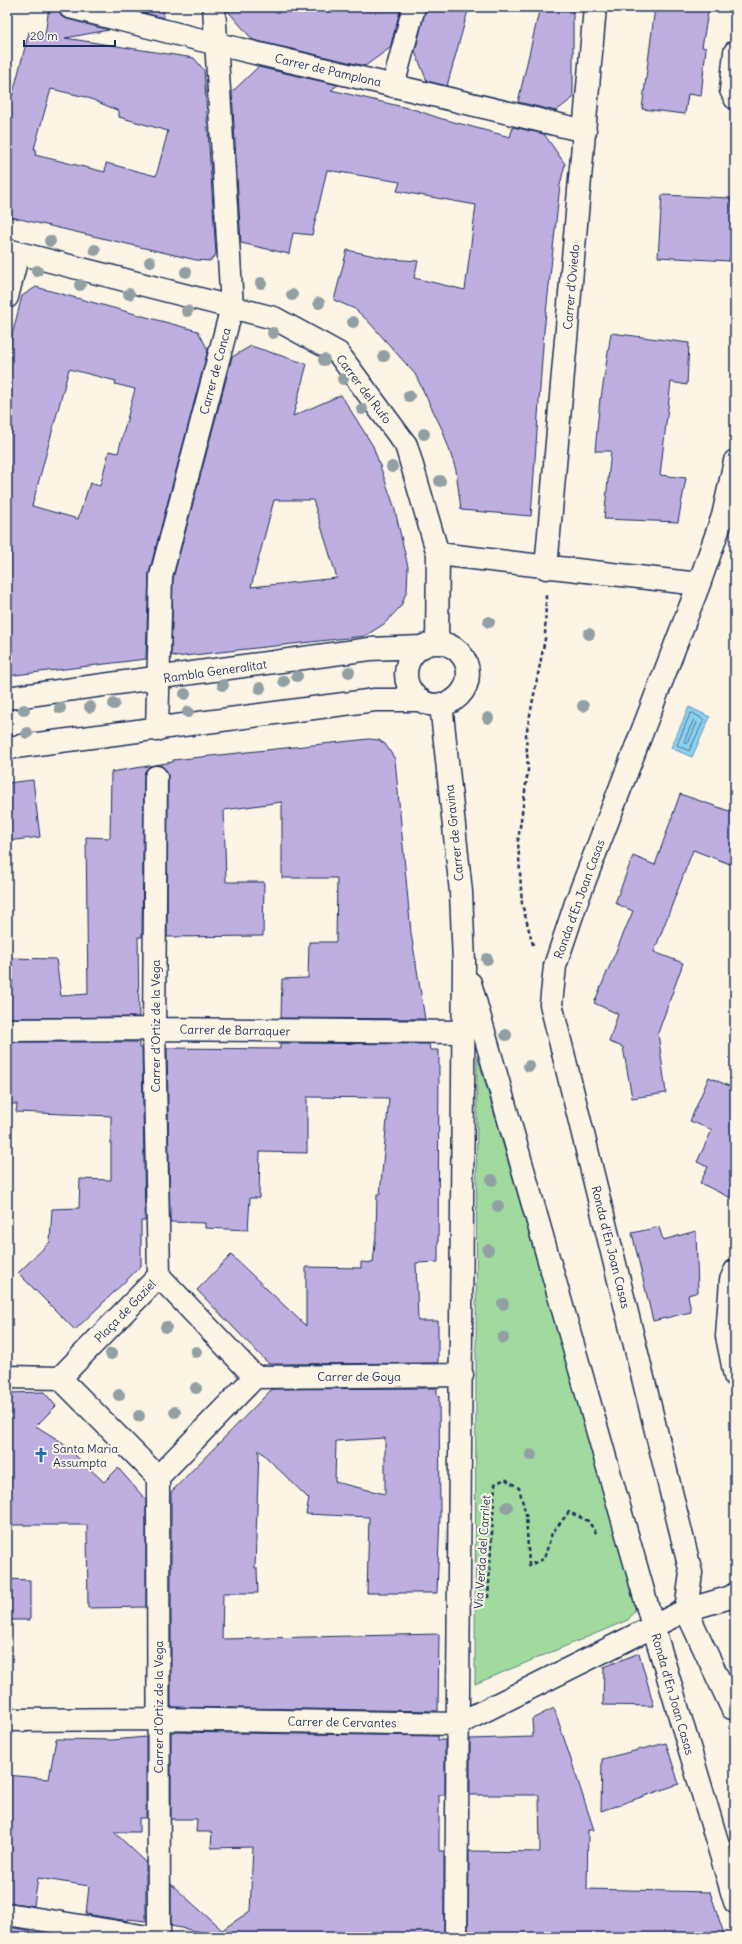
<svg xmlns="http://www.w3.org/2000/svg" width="742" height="1944" viewBox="0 0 742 1944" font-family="Delius,sans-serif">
  <rect width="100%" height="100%" fill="#fcf5e5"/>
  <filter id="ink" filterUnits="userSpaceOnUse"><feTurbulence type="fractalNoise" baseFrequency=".025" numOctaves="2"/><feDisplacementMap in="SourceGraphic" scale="8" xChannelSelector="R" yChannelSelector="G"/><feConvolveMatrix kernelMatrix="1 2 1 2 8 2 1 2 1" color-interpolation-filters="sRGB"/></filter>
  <g filter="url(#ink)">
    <path fill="#a1da9f" stroke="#5e847e" d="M 477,1055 L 634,1596 L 635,1610 L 628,1620 L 475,1684 Z"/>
    <path fill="#8cd2ee" stroke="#5f91b4" d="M 689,707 L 710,717 L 692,757 L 671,748 Z"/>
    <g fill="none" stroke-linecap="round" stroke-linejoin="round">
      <path stroke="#487098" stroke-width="1" d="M 693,713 L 704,720 L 689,751 L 677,745 L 690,714 Z
        M 694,720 L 697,723 L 688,743 L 686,744 L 684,742 Z"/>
    </g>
    <path fill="#beafe0" stroke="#1b2f5e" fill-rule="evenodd" d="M 49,7 L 58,7 L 61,16 L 67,19 L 109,30 L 65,38 L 194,58 L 204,70 L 216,254 L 210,261 L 196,260 L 7,216 L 7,116 L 29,32 L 45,35 ZM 51,89 L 86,97 L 119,111 L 119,117 L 168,131 L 156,176 L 106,163 L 105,172 L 35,155 L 36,149 L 34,149 Z
      M 121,7 L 163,7 L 164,18 Z
      M 227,7 L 401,7 L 390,48 L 365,66 L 253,40 L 227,10 Z
      M 426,7 L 469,7 L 447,86 L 427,81 L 415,52 Z
      M 540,7 L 573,7 L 573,98 L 556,111 L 518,102 Z
      M 655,7 L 709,7 L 702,47 L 706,48 L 701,96 L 688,94 L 685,114 L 642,109 Z
      M 258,67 L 338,85 L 331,90 L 416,110 L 439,118 L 510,137 L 513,127 L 544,134 L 565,164 L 560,185 L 544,331 L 531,516 L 461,510 L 456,470 L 443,431 L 415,374 L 368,321 L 355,309 L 334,300 L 347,250 L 389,259 L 418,261 L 414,278 L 465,290 L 476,205 L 397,191 L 400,182 L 327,170 L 312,235 L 293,233 L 289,254 L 241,243 L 232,92 Z
      M 662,195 L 731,198 L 734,232 L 729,261 L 658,257 Z
      M 36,287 L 198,331 L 208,350 L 149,573 L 146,659 L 7,676 L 7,355 L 22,296 ZM 69,369 L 116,381 L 115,384 L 135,389 L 118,453 L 109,451 L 100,486 L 90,483 L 78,519 L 32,506 Z
      M 611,333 L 689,343 L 687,385 L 671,382 L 660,475 L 686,478 L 678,522 L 604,519 L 611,451 L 595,451 L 600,398 L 601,398 Z
      M 251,346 L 307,364 L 293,416 L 341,395 L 373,446 L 394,506 L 408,567 L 407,590 L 401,606 L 384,624 L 365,636 L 175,657 L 175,655 L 171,656 L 173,578 L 232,357 ZM 274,500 L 313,500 L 337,578 L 251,587 Z
      M 369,739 L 379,740 L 385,744 L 395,759 L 411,933 L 425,1019 L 281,1018 L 282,979 L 308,978 L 309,942 L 336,942 L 337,878 L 282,878 L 282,802 L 224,810 L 226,882 L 264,882 L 263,936 L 167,937 L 168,777 L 167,771 L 162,766 L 156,765 L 150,766 L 145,771 L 144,777 L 142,937 L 138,937 L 139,1017 L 7,1018 L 7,958 L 56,959 L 61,996 L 88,994 L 86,837 L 110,838 L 111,772 L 173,762 L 173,760 Z
      M 33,780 L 40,837 L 7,841 L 7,783 Z
      M 680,794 L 735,813 L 735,866 L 693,850 L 654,952 L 683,963 L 658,1033 L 666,1093 L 632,1098 L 623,1047 L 609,1042 L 618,1014 L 594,1003 L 633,911 L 615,903 L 633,856 L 655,865 Z
      M 7,1042 L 139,1042 L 139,1048 L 142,1048 L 145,1221 L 141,1221 L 141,1266 L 75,1330 L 18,1273 L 50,1242 L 52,1209 L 79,1208 L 80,1179 L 111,1180 L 111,1116 L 16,1112 L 17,1104 L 7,1104 Z
      M 280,1043 L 429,1044 L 430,1050 L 439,1050 L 438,1262 L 416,1263 L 418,1321 L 438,1321 L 438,1363 L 269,1364 L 197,1290 L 231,1255 L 306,1326 L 306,1267 L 361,1268 L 361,1262 L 373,1263 L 376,1234 L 377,1194 L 380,1194 L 389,1098 L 307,1097 L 307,1153 L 260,1152 L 259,1198 L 250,1198 L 248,1230 L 205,1228 L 205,1223 L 170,1222 L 167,1048 L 280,1049 Z
      M 709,1077 L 731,1087 L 735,1080 L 735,1200 L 700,1183 L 708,1167 L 697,1162 L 712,1130 L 690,1121 Z
      M 659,1227 L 663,1240 L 696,1231 L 698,1292 L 688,1295 L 691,1312 L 653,1321 L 632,1233 Z
      M 437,1388 L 437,1396 L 439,1396 L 440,1516 L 437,1593 L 367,1593 L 369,1517 L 306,1514 L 309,1499 L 259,1450 L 255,1568 L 257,1568 L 258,1593 L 223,1593 L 222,1639 L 439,1634 L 438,1711 L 171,1707 L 171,1492 L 272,1389 ZM 385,1438 L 385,1494 L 335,1482 L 336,1441 Z
      M 44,1392 L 56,1406 L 36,1426 L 60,1441 L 104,1482 L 118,1468 L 146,1500 L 146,1607 L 88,1608 L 87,1525 L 7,1525 L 7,1393 Z
      M 7,1579 L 30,1580 L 30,1620 L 7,1620 Z
      M 639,1653 L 654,1706 L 603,1705 L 604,1667 Z
      M 554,1708 L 594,1830 L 588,1830 L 587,1889 L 710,1892 L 725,1937 L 468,1937 L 469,1851 L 540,1852 L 539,1795 L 470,1795 L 470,1739 L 533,1737 L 532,1719 Z
      M 171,1732 L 438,1736 L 438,1740 L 445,1740 L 445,1795 L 439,1795 L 439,1851 L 444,1851 L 444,1937 L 213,1937 L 216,1935 L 171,1926 L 171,1884 L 222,1930 L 250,1911 L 253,1847 L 211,1848 L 212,1832 L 196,1832 L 197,1819 L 171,1819 Z
      M 146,1737 L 146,1818 L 139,1818 L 139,1832 L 114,1832 L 146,1862 L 146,1921 L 128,1919 L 128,1921 L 86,1914 L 89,1886 L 38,1878 L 34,1906 L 7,1902 L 7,1775 L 49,1779 L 56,1739 L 112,1740 Z
      M 666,1743 L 679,1784 L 601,1811 L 602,1759 Z
      M 7,1927 L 30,1930 L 29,1937 L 7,1937 Z"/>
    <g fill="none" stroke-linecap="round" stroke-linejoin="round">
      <defs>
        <path id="minor" d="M 70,7 L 217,44 L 585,131
          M 735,52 L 731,90 L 735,98
          M 393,86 L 414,7
          M 7,250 L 274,318 L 338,353 L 406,445 L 438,554 L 437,643
          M 7,297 L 18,253
          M 438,554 L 699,584
          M 546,568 L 595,7
          M406 674a31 31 0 1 1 62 0a31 31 0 1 1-62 0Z
          M 7,698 L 370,649 L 422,647
          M 441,704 L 461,892 L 464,962 L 456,1937
          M 157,730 L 161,576 L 232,307 L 214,7
          M 7,748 L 375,700 L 421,700
          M 156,777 L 154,1029 L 159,1276
          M 470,983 L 653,1626 L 735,1902
          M 7,1030 L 154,1029 L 462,1032
          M 735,1271 L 731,1280 L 727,1336 L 735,1376
          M 159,1276 L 255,1377 L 158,1477 L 60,1378 Z
          M 7,1377 L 60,1378
          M 255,1377 L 462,1375
          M 158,1477 L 159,1937
          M 732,1708 L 686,1610 L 731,1597 L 735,1594
          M 7,1720 L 157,1719 L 458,1724 L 686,1610 L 691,1573 L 551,1004 L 555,966 L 576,903 L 699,584 L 723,516 L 735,461
          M 7,1914 L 148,1937"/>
      </defs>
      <use href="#minor" stroke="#1b2f5e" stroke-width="25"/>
      <path stroke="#1b2f5e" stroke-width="2.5" stroke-dasharray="4 3" stroke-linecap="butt" d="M 533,945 L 522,904 L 518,841 L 528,770 L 526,735 L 545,639 L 546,595
        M 488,1598 L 495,1484 L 505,1479 L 519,1488 L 526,1515 L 529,1565 L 544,1559 L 552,1533 L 569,1512 L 588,1521 L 597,1534"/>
      <use href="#minor" stroke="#fcf5e5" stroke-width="22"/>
    </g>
    <g fill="#92a0a4">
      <circle cx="50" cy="241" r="6"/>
      <circle cx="95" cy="250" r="6"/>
      <circle cx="150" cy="262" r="6"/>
      <circle cx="37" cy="271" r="6"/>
      <circle cx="186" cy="272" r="6"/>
      <circle cx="261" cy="283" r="6"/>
      <circle cx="80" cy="285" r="6"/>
      <circle cx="129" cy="294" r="6"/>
      <circle cx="292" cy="295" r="6"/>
      <circle cx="319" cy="303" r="6"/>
      <circle cx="187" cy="311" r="6"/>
      <circle cx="353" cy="322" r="6"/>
      <circle cx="273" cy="333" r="6"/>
      <circle cx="384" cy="356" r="6"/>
      <circle cx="324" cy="360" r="6"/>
      <circle cx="343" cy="379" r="6"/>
      <circle cx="409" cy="396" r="6"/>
      <circle cx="362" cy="409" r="6"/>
      <circle cx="424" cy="434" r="6"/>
      <circle cx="392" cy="467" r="6"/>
      <circle cx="440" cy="481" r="6"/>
      <circle cx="489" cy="622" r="6"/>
      <circle cx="589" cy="634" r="6"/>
      <circle cx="349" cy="672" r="6"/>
      <circle cx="297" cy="676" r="6"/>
      <circle cx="284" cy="681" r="6"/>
      <circle cx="223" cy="685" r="6"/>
      <circle cx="260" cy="688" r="6"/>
      <circle cx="185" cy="694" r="6"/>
      <circle cx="114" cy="704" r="6"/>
      <circle cx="583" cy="706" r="6"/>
      <circle cx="90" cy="707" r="6"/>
      <circle cx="60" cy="708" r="6"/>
      <circle cx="24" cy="710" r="6"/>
      <circle cx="188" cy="712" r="6"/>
      <circle cx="488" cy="718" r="6"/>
      <circle cx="27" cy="733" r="6"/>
      <circle cx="487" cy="959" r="6"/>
      <circle cx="506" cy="1035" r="6"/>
      <circle cx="529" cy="1066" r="6"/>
      <circle cx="492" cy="1180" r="6"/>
      <circle cx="498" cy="1206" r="6"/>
      <circle cx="488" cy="1250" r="6"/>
      <circle cx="503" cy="1304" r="6"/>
      <circle cx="166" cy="1327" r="6"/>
      <circle cx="503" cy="1338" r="6"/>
      <circle cx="196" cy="1352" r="6"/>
      <circle cx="111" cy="1354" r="6"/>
      <circle cx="196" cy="1388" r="6"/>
      <circle cx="119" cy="1395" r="6"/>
      <circle cx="175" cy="1412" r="6"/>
      <circle cx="139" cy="1416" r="6"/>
      <circle cx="531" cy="1455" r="6"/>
      <circle cx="507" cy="1507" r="6"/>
    </g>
  </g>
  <defs>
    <symbol id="church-bare" viewBox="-9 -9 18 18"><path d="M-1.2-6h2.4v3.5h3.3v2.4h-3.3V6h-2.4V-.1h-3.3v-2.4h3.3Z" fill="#1f6fb2" stroke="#fcf5e5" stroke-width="2.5" paint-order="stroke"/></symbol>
  </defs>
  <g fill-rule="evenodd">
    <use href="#church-bare" x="30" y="1444" width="22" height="22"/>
  </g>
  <g text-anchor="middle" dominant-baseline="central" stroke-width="4" stroke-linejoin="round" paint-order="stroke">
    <g font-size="12" fill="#1b2f5e" stroke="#fcf5e5">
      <text transform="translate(328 70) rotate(13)">Carrer de Pamplona</text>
      <text transform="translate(571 287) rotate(-85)">Carrer d'Oviedo</text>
      <text transform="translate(215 371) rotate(-75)">Carrer de Conca</text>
      <text transform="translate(364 389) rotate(53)">Carrer del Rufo</text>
      <text transform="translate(215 671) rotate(-8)">Rambla Generalitat</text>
      <text transform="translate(454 833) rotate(-96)">Carrer de Gravina</text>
      <text transform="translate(579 899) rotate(-70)">Ronda d'En Joan Casas</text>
      <text transform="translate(155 1026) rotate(-90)">Carrer d'Ortiz de la Vega</text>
      <text transform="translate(235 1030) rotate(1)">Carrer de Barraquer</text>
      <text transform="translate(611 1247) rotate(76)">Ronda d'En Joan Casas</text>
      <text transform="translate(125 1311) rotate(-46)">Plaça de Gaziel</text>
      <text x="359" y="1376">Carrer de Goya</text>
      <text transform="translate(482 1552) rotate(-86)">Via Verda del Carrilet</text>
      <text transform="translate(673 1694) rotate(74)">Ronda d'En Joan Casas</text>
      <text transform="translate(158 1707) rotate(-90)">Carrer d'Ortiz de la Vega</text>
      <text transform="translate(342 1722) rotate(1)">Carrer de Cervantes</text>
    </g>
    <g font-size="12" fill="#1b2f5e" stroke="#fcf5e5" text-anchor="start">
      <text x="53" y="1448">Santa Maria<tspan x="53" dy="14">Assumpta</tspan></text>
    </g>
  </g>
  <rect width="742" height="1944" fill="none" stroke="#fcf5e5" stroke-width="24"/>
  <rect x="12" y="12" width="718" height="1920" fill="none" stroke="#1b2f5e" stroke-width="1.5" filter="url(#ink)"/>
  <path d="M24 40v6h91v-6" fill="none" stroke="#1b2f5e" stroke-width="2"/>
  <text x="30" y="40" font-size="12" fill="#1b2f5e" stroke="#fcf5e5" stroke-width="3" paint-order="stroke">20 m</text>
</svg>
